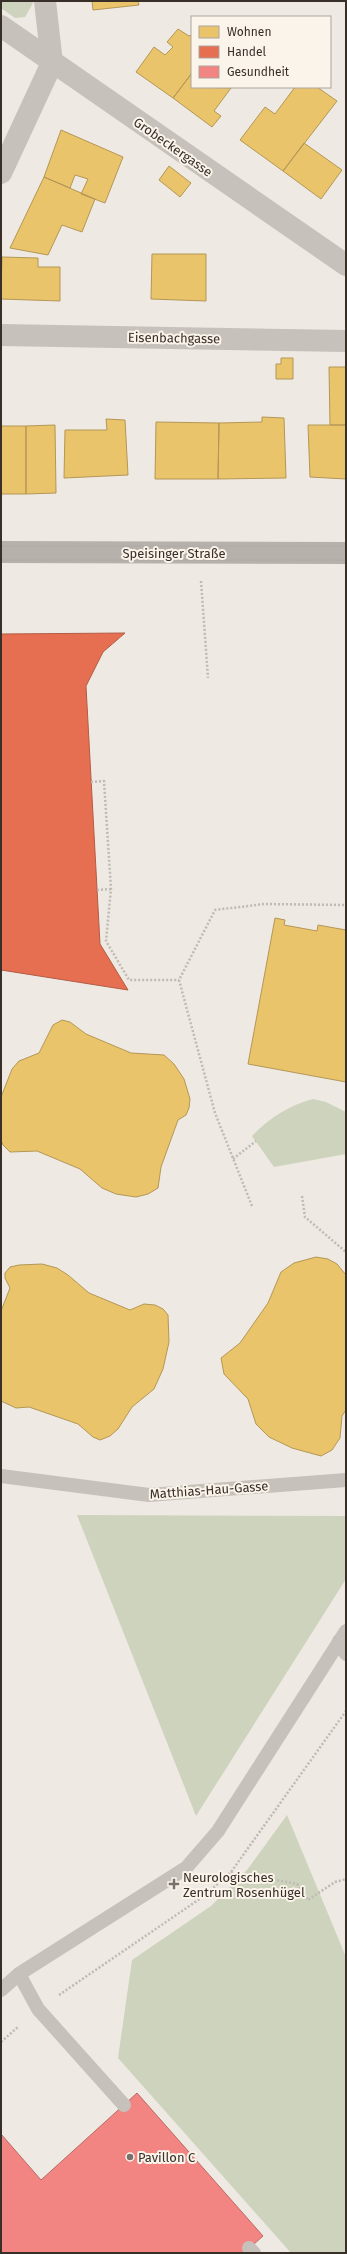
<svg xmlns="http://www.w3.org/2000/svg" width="347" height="2254" viewBox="0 0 347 2254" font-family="'Fira Sans',sans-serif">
  <rect width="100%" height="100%" fill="#eee9e2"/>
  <path fill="#ced3bd" d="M 1,1 L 33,1 L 33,3 L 25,17 L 15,18 L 1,8 Z
    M 313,1099 L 326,1102 L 346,1112 L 346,1154 L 274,1167 L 252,1136 C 268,1119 290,1105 313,1099 Z
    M 77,1515 L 346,1516 L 346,1579 L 196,1816 Z
    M 287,1815 L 346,1957 L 346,2253 L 291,2253 L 118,2058 L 132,1960 L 211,1906 L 247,1870 Z"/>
  <path fill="#e9c46a" stroke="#b49756" d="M 92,1 L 138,1 L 139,5 L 93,10 Z
    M 178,29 L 189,36 L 192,35 L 192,73 L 173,98 L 136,72 L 154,47 L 165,55 L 173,47 L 167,42 Z
    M 192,73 L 192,87 L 231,88 L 214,111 L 221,116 L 212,127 L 173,98 Z
    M 295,87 L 317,87 L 337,101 L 283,171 L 240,140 L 265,107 L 275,114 Z
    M 61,130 L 123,157 L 105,203 L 81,194 L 88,179 L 75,175 L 70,188 L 44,177 Z
    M 304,143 L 342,170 L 321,199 L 283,171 Z
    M 169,166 L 191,183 L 180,197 L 159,180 Z
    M 44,177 L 95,199 L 82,232 L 62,225 L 48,255 L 10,248 Z
    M 152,254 L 206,254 L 206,301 L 151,299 Z
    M 2,257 L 38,258 L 38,267 L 60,267 L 60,301 L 1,299 Z
    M 281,358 L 293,358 L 293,379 L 276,379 L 276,364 L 281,364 Z
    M 329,367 L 346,367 L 346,425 L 330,425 Z
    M 262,417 L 284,418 L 286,478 L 218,479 L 219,423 L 262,422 Z
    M 106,419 L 125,420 L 128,475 L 64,478 L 65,430 L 107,430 Z
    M 156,422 L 219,423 L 218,479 L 155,479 Z
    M 55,425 L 56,493 L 26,494 L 26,426 Z
    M 308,425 L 346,425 L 346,479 L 310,477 Z
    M 1,426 L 26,426 L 26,494 L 1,494 Z
    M 275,918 L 285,920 L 284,925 L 317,931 L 318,925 L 346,930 L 346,1082 L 248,1064 Z
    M 62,1020 L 70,1022 L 86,1034 L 131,1053 L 164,1055 L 174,1064 L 184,1079 L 190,1099 L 189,1108 L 186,1115 L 178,1120 L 161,1167 L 158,1188 L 148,1194 L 136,1197 L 116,1194 L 102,1188 L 80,1169 L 37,1151 L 10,1152 L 3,1145 L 1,1140 L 1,1097 L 12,1069 L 19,1061 L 39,1053 L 53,1025 Z
    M 316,1257 L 328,1259 L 337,1264 L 346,1275 L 346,1410 L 342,1416 L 340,1438 L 332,1450 L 321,1456 L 292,1448 L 269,1437 L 256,1424 L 248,1399 L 224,1374 L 221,1358 L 240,1343 L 268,1303 L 281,1272 L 294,1263 Z
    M 42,1264 L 57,1268 L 68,1275 L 89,1293 L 130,1310 L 144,1304 L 155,1305 L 163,1309 L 168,1315 L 169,1342 L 163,1369 L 154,1389 L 132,1407 L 118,1429 L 110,1436 L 100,1440 L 93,1437 L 78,1424 L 29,1407 L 16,1408 L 1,1401 L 1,1311 L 10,1288 L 5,1278 L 5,1273 L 10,1267 L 19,1265 Z"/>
  <path fill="#e76f51" stroke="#b25c45" d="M 125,633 L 103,652 L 86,686 L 100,944 L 128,990 L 1,970 L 1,634 Z"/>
  <path fill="#f28482" stroke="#ba6a67" d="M 137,2093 L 263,2236 L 244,2253 L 1,2253 L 1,2134 L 41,2180 Z"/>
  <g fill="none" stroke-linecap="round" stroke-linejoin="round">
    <path stroke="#bfbab4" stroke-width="2.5" stroke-dasharray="2 2" stroke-linecap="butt" d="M 201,581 L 208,678
      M 91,782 L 104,781 L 111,889 L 106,941 L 129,980 L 179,980
      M 97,890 L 111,889
      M 233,1159 L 256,1141
      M 302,1196 L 305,1217 L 346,1252
      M 252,1206 L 215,1113 L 179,980 L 215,910 L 264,904 L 346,905
      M 231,1872 L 246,1879 L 266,1878 L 297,1884 L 308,1900 L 335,1882 L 346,1879
      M 59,1995 L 204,1896 L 231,1872 L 346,1711
      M 1,2042 L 19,2026"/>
    <path stroke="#c7c1bb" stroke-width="14" d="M 1,1476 L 149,1495 L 346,1480
      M 339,1641 L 346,1654
      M 19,1974 L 38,2009 L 124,2105
      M 1,1990 L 19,1974 L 186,1868 L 218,1831 L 346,1631
      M 249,2248 L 254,2253"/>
    <path stroke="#c7c1bb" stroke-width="22" d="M 1,26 L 346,265
      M 1,173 L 52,63 L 45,1
      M 1,335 L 346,341"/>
    <path stroke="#b7b1ac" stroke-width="22" d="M 1,552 L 346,553"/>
    <path stroke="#afaaa5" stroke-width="1" d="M 1,546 L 346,546
      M 1,560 L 346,560"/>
  </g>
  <g fill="#78706a" stroke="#faf4ea" stroke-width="1.5">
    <path d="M172 1878h4v4h4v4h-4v4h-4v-4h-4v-4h4z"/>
    <circle cx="130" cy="2157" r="4"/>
  </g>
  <g text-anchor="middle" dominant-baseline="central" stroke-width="4" stroke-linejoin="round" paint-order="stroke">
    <g font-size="13" fill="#382f29" stroke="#faf4ea">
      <text transform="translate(173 147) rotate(35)">Grobeckergasse</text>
      <text transform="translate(174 338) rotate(1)">Eisenbachgasse</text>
      <text x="174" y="553">Speisinger Straße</text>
      <text transform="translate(209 1490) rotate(-4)">Matthias-Hau-Gasse</text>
    </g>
    <g font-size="13" fill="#382f29" stroke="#faf4ea" text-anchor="start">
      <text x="183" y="1877">Neurologisches<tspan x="183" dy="15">Zentrum Rosenhügel</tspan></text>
      <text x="138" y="2157">Pavillon C</text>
    </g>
  </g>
  <rect width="347" height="2254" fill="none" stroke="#382f29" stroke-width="4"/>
  <rect x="191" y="16" width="140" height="72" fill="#faf4ea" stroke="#aca59d"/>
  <rect x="199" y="26" width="20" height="12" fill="#e9c46a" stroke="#aca59d"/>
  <text x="227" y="36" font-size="12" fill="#382f29">Wohnen</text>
  <rect x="199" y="46" width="20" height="12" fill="#e76f51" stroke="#aca59d"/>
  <text x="227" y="56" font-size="12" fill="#382f29">Handel</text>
  <rect x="199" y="66" width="20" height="12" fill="#f28482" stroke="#aca59d"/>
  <text x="227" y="76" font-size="12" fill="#382f29">Gesundheit</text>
</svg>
